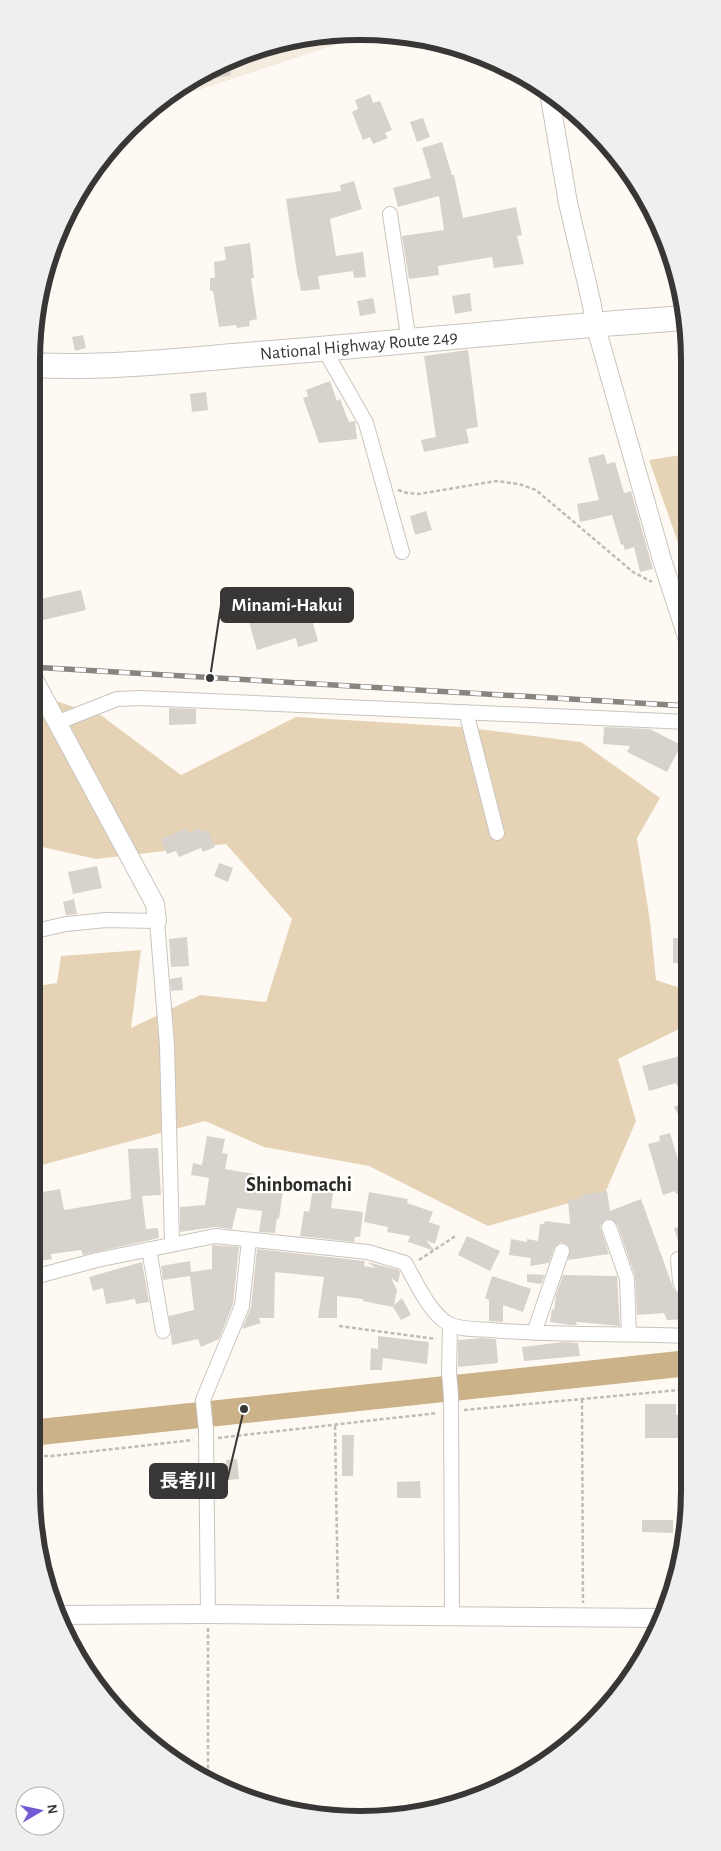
<svg xmlns="http://www.w3.org/2000/svg" width="721" height="1851" viewBox="0 0 721 1851" font-family="'Alegreya Sans','Noto Sans JP',sans-serif">
  <rect width="100%" height="100%" fill="#fefaf3"/>
  <path fill="#f5ece0" d="M 374,32 L 156,104 L 196,75 L 255,49 L 318,34 Z"/>
  <path fill="#e6d3b6" d="M 687,454 L 688,571 L 649,460 Z
    M 31,693 L 102,716 L 181,775 L 296,717 L 462,727 L 581,742 L 660,798 L 637,838 L 650,921 L 656,980 L 689,991 L 689,1005 L 677,1030 L 618,1059 L 636,1121 L 605,1193 L 488,1226 L 369,1166 L 264,1147 L 205,1121 L 31,1168 L 31,987 L 57,983 L 61,956 L 141,950 L 131,1028 L 200,995 L 266,1002 L 292,919 L 226,844 L 96,859 L 42,847 L 31,803 Z"/>
  <g fill="none" stroke-linecap="round" stroke-linejoin="round">
    <path stroke="#ccb289" stroke-width="26" d="M 31,1430 L 40,1432 L 689,1363"/>
  </g>
  <path fill="#d7d2cc" d="M 229,64 L 231,75 L 213,79 L 213,81 L 179,88 L 196,75 L 216,66 Z
    M 370,94 L 373,103 L 380,101 L 392,130 L 385,133 L 388,138 L 373,144 L 370,137 L 363,140 L 352,112 L 358,109 L 355,100 Z
    M 423,118 L 430,137 L 417,142 L 410,122 Z
    M 442,142 L 452,175 L 454,175 L 463,218 L 516,207 L 522,235 L 517,236 L 524,264 L 494,268 L 492,257 L 438,266 L 439,275 L 409,279 L 402,236 L 444,230 L 439,196 L 398,207 L 393,188 L 431,178 L 422,148 Z
    M 354,181 L 362,209 L 330,219 L 336,256 L 363,252 L 366,277 L 354,278 L 353,271 L 318,276 L 320,289 L 301,291 L 299,279 L 298,279 L 286,199 L 341,191 L 340,185 Z
    M 250,243 L 254,278 L 251,278 L 257,319 L 249,321 L 250,326 L 237,328 L 236,325 L 219,327 L 213,291 L 210,291 L 210,278 L 215,278 L 214,262 L 226,260 L 224,247 Z
    M 470,293 L 472,311 L 455,314 L 452,296 Z
    M 373,298 L 376,313 L 360,316 L 357,301 Z
    M 83,335 L 86,348 L 75,351 L 72,337 Z
    M 468,350 L 478,427 L 466,429 L 469,443 L 424,452 L 421,440 L 436,437 L 424,356 Z
    M 330,381 L 337,401 L 340,399 L 349,422 L 355,421 L 357,439 L 319,443 L 303,398 L 308,396 L 306,390 Z
    M 206,392 L 208,410 L 192,412 L 190,394 Z
    M 604,454 L 607,464 L 615,462 L 624,493 L 631,491 L 653,569 L 640,572 L 634,547 L 625,550 L 623,544 L 621,545 L 612,515 L 580,522 L 577,504 L 599,500 L 588,458 Z
    M 426,511 L 432,530 L 415,535 L 410,516 Z
    M 81,590 L 86,610 L 31,623 L 31,601 Z
    M 307,602 L 318,641 L 298,647 L 296,638 L 257,650 L 248,619 Z
    M 169,708 L 196,709 L 196,724 L 169,725 Z
    M 604,727 L 650,729 L 681,745 L 667,772 L 627,752 L 630,746 L 603,744 Z
    M 187,828 L 189,833 L 200,828 L 202,832 L 208,829 L 215,847 L 203,852 L 201,848 L 179,857 L 176,851 L 167,854 L 161,839 Z
    M 219,863 L 233,868 L 228,882 L 214,876 Z
    M 97,866 L 102,888 L 73,894 L 68,872 Z
    M 74,899 L 77,914 L 66,915 L 63,902 Z
    M 187,937 L 189,966 L 171,967 L 169,939 Z
    M 673,938 L 688,938 L 688,964 L 673,963 Z
    M 182,977 L 183,990 L 171,991 L 170,979 Z
    M 684,1055 L 684,1057 L 689,1056 L 689,1135 L 674,1107 L 685,1101 L 676,1083 L 649,1091 L 642,1066 Z
    M 670,1133 L 687,1190 L 676,1194 L 675,1191 L 663,1195 L 648,1144 L 660,1141 L 659,1136 Z
    M 207,1136 L 225,1139 L 222,1153 L 228,1154 L 225,1169 L 254,1174 L 253,1178 L 284,1183 L 279,1219 L 277,1218 L 275,1233 L 259,1232 L 262,1211 L 237,1208 L 232,1229 L 214,1227 L 180,1232 L 180,1207 L 205,1205 L 209,1178 L 191,1175 L 193,1163 L 202,1165 Z
    M 158,1148 L 161,1195 L 142,1196 L 146,1229 L 158,1228 L 159,1238 L 83,1255 L 81,1250 L 51,1254 L 52,1259 L 34,1262 L 31,1238 L 31,1194 L 60,1189 L 64,1210 L 131,1199 L 128,1149 Z
    M 313,1189 L 333,1193 L 331,1208 L 363,1212 L 360,1237 L 355,1237 L 354,1242 L 300,1236 L 304,1211 L 309,1212 Z
    M 607,1191 L 610,1211 L 641,1199 L 674,1290 L 679,1295 L 689,1298 L 689,1319 L 667,1320 L 664,1313 L 637,1315 L 635,1276 L 617,1224 L 611,1219 L 606,1219 L 600,1226 L 609,1254 L 568,1260 L 570,1249 L 568,1245 L 561,1242 L 554,1248 L 549,1263 L 530,1266 L 531,1258 L 509,1255 L 511,1239 L 527,1242 L 527,1239 L 538,1241 L 540,1224 L 544,1224 L 545,1221 L 570,1224 L 568,1200 L 582,1198 L 582,1195 Z
    M 369,1192 L 408,1199 L 407,1203 L 433,1212 L 429,1222 L 440,1226 L 435,1244 L 426,1240 L 435,1251 L 408,1242 L 410,1236 L 387,1232 L 388,1227 L 364,1222 Z
    M 688,1226 L 689,1267 L 688,1268 L 687,1258 L 681,1251 L 674,1228 Z
    M 467,1236 L 500,1251 L 490,1271 L 458,1255 Z
    M 212,1245 L 239,1247 L 233,1304 L 219,1339 L 201,1347 L 198,1339 L 172,1345 L 169,1316 L 194,1310 L 190,1276 L 163,1280 L 161,1266 L 190,1261 L 191,1272 L 212,1269 Z
    M 257,1249 L 365,1261 L 364,1266 L 376,1268 L 367,1262 L 399,1270 L 400,1273 L 398,1283 L 391,1278 L 397,1290 L 394,1305 L 402,1298 L 411,1315 L 401,1320 L 393,1307 L 363,1301 L 363,1299 L 337,1296 L 337,1318 L 318,1318 L 324,1277 L 275,1272 L 274,1318 L 259,1318 L 261,1323 L 242,1329 L 251,1307 Z
    M 142,1262 L 149,1302 L 136,1304 L 135,1299 L 106,1304 L 103,1288 L 93,1291 L 89,1277 Z
    M 527,1274 L 545,1275 L 541,1284 L 527,1282 Z
    M 563,1275 L 617,1276 L 620,1326 L 576,1322 L 577,1325 L 571,1325 L 550,1322 L 552,1309 L 554,1310 L 556,1295 Z
    M 492,1276 L 531,1289 L 523,1312 L 503,1305 L 503,1322 L 489,1321 L 489,1300 L 485,1298 Z
    M 378,1336 L 429,1342 L 427,1364 L 383,1358 L 382,1370 L 370,1370 L 371,1348 L 378,1349 Z
    M 481,1338 L 496,1339 L 498,1363 L 458,1367 L 458,1340 Z
    M 564,1342 L 578,1343 L 580,1356 L 524,1361 L 522,1347 Z
    M 645,1404 L 676,1404 L 676,1415 L 689,1415 L 689,1438 L 645,1438 Z
    M 342,1435 L 354,1435 L 353,1476 L 342,1476 Z
    M 237,1459 L 239,1479 L 228,1480 L 226,1460 Z
    M 420,1481 L 421,1498 L 397,1498 L 397,1482 Z
    M 642,1520 L 673,1520 L 673,1533 L 642,1532 Z"/>
  <g fill="none" stroke-linecap="round" stroke-linejoin="round">
    <defs>
      <path id="minor" d="M 390,214 L 409,342
        M 324,349 L 366,423 L 402,552
        M 466,712 L 497,833
        M 56,723 L 117,699 L 140,698 L 688,722
        M 31,932 L 66,924 L 106,920 L 157,921 L 167,1045 L 172,1244
        M 609,1227 L 627,1279 L 629,1334
        M 149,1249 L 163,1331
        M 678,1259 L 680,1281 L 682,1287 L 689,1289
        M 31,1280 L 34,1277 L 97,1260 L 215,1236 L 368,1252 L 405,1263 C 416,1282 430,1314 449,1324 C 461,1330 478,1329 491,1330 C 557,1336 623,1333 689,1336
        M 450,1325 L 449,1372 L 451,1396 L 452,1617
        M 534,1333 L 562,1251
        M 208,1614 L 206,1430 L 203,1400 L 242,1306 L 249,1240"/>
      <path id="tertiary" d="M 549,92 L 568,203 L 592,305 L 595,324 L 662,560 L 688,640
        M 31,674 L 155,904 L 157,921
        M 57,1615 L 208,1614 L 662,1618"/>
      <path id="trunk" d="M 31,365 C 107,369 183,360 258,354 C 401,343 544,327 687,318"/>
    </defs>
    <use href="#minor" stroke="#c9c5be" stroke-width="16"/>
    <use href="#tertiary" stroke="#c9c5be" stroke-width="20"/>
    <use href="#trunk" stroke="#c9c5be" stroke-width="26"/>
    <path stroke="#bfbbb6" stroke-width="2.5" stroke-dasharray="4 2.5" stroke-linecap="butt" d="M 398,490 L 407,493 L 419,494 L 496,481 L 519,484 L 536,490 L 633,572 L 652,582
      M 419,1260 L 457,1235
      M 339,1326 L 436,1339
      M 582,1399 L 583,1603
      M 464,1410 L 690,1389
      M 335,1426 L 338,1599
      M 218,1438 L 437,1413
      M 31,1456 L 52,1456 L 193,1440
      M 208,1628 L 208,1781"/>
    <use href="#minor" stroke="#fff" stroke-width="14"/>
    <use href="#tertiary" stroke="#fff" stroke-width="18"/>
    <use href="#trunk" stroke="#fff" stroke-width="24"/>
    <defs>
      <path id="rail" d="M 31,667 L 688,706"/>
    </defs>
    <use href="#rail" stroke="#888581" stroke-width="5.5"/>
    <use href="#rail" stroke="#fff" stroke-width="4" stroke-dasharray="11" stroke-linecap="butt"/>
  </g>
  <g text-anchor="middle" dominant-baseline="central" stroke-width="4.5" stroke-linejoin="round" paint-order="stroke">
    <g font-size="18" fill="#393735" stroke="#fff">
      <text transform="translate(359 346) rotate(-5)">National Highway Route 249</text>
    </g>
    <g font-size="20" font-weight="bold" fill="#2d2a25" stroke="#fff">
      <text x="299" y="1185">Shinbomachi</text>
    </g>
  </g>
  <path d="M0 0H721V1851H0ZM360 40H361A320 320 0 0 1 681 360V1491A320 320 0 0 1 361 1811H360A320 320 0 0 1 40 1491V360A320 320 0 0 1 360 40Z" fill="#efefef" fill-rule="evenodd"/>
  <path fill="none" stroke="#393735" stroke-width="6" d="M360 40H361A320 320 0 0 1 681 360V1491A320 320 0 0 1 361 1811H360A320 320 0 0 1 40 1491V360A320 320 0 0 1 360 40Z"/>
  <path fill="none" stroke="#393735" stroke-width="2" d="M210 678L221 605M244 1409L227 1481"/>
  <g fill="#393735" stroke="#fff" stroke-width="2">
    <circle cx="210" cy="678" r="5"/>
    <circle cx="244" cy="1409" r="5"/>
  </g>
  <g fill="#393735" stroke="#393735" stroke-width="2">
    <rect x="221" y="588" width="132" height="34" rx="5"/>
    <rect x="150" y="1464" width="77" height="34" rx="5"/>
  </g>
  <g font-size="19" text-anchor="middle" font-weight="bold" fill="#fff">
    <text x="287" y="611">Minami-Hakui</text>
    <text x="188" y="1487">長者川</text>
  </g>
  <g transform="translate(40 1811) rotate(81)"><circle r="24" fill="#ffffff" stroke="#b0afae"/>
  <path d="M0-4L9 19L0 12L-9 19Z" fill="#7359d3"/>
  <text y="-8" font-size="14" font-weight="bold" text-anchor="middle" fill="#393735">N</text>
  </g>
</svg>
